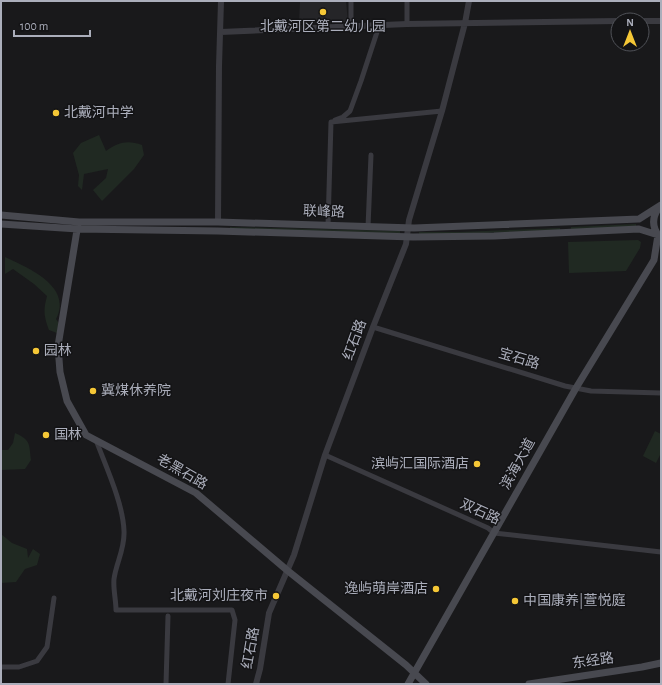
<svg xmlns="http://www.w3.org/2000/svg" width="662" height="685" viewBox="0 0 662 685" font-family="'Alegreya Sans','Noto Sans SC',sans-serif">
  <rect width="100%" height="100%" fill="#19191b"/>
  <path fill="#252528" d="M 300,1 L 346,1 L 348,22 L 299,24 Z"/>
  <path fill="#202922" d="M 99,135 L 106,151 C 118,142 128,140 142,145 L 144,155 L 134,169 L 102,201 L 93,190 L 106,178 L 108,169 L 84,174 L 82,190 L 78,186 L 79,175 L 73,153 L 81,143 Z
    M 636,224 L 636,227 L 571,230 L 571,227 Z
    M 230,227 L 400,231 L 400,234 L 230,230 Z
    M 560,228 L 560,230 L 459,234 L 419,234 L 419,232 L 459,232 Z
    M 638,240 L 641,242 L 640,248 L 626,271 L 569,273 L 568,242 Z
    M 5,257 C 28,268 73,286 56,319 L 60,325 L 57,333 L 49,330 C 44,316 43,311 47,296 L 34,284 L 13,269 L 5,274 Z
    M 655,431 L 661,434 L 661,453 L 656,463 L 643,456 Z
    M 15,433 C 31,440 29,444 31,460 L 25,469 L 1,470 L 1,450 L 8,450 L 13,443 Z
    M 1,534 L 12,543 L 27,549 L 28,558 L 33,549 L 40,554 L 37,565 L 25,569 L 16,582 L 1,583 Z"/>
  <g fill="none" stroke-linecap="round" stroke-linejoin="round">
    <path stroke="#3a3a40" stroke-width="5" d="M 351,1 L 351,27
      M 407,24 L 407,1
      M 335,120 L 343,117 L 350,111 L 361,81 L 379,26
      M 328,225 L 331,122 L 442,111
      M 368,227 L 371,155
      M 373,327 L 565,386 L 591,391 L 661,393
      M 96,440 C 106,467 123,503 124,531 C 125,549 116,563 114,579 C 113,589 116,600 116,610 L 232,610 L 235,620 L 228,684
      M 325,455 L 488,528 L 494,533 L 661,552
      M 1,667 L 19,667 L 37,661 L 47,647 L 54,598
      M 166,684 L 168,616"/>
    <path stroke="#3a3a40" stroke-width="6" d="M 642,21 L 661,21
      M 221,32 L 407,24 L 618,21
      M 218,222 L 219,66 L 221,1
      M 256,684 L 260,669 L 269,613 L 294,555 L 325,455 L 373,327 L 406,244 L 409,220 L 442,111 L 465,23 L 469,1"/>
    <path stroke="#484950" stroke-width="7" d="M 658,209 C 652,218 652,227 659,236
      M 1,215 L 79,222 L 218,222 L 414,228 L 639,219 L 661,205
      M 1,224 L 78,229 L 218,231 L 413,237 L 494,236 L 639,229 L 658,235 L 654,260 L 576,388 L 408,684
      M 78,224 L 58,346 L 60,372 L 67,401 L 86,435 L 196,493 L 288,571 L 406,665 L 426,684
      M 529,684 L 642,667 L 661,663"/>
  </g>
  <g fill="#f5c736" stroke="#141416" stroke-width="1.5">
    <circle cx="323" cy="12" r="4"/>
    <circle cx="56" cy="113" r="4"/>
    <circle cx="36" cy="351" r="4"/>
    <circle cx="93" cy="391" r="4"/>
    <circle cx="46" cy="435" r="4"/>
    <circle cx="477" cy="464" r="4"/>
    <circle cx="436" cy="589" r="4"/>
    <circle cx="276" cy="596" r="4"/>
    <circle cx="515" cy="601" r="4"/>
  </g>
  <g text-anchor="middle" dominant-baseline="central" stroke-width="3" stroke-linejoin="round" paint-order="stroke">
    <g font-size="14" fill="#abaebb" stroke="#141416" text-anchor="start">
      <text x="323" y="27" text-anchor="middle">北戴河区第二幼儿园</text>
      <text x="64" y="113">北戴河中学</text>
      <text x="44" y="351">园林</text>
      <text x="101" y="391">冀煤休养院</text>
      <text x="54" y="435">国林</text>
      <text x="469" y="464" text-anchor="end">滨屿汇国际酒店</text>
      <text x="428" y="589" text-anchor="end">逸屿萌岸酒店</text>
      <text x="268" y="596" text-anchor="end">北戴河刘庄夜市</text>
      <text x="523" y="601">中国康养|萱悦庭</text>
    </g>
    <g font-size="14" fill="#abaebb" stroke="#141416">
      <text transform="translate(324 212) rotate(2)">联峰路</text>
      <text transform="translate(355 340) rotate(-70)">红石路</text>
      <text transform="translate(519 359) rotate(17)">宝石路</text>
      <text transform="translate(518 464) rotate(-61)">滨海大道</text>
      <text transform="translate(182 472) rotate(30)">老黑石路</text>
      <text transform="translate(480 512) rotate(24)">双石路</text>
      <text transform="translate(251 648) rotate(-80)">红石路</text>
      <text transform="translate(593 661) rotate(-8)">东经路</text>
    </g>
  </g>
  <rect width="662" height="685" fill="none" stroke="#abaebb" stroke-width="4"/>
  <g transform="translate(630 32)"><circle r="19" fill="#141416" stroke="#505258"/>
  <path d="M0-3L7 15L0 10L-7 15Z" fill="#f5c736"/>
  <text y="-6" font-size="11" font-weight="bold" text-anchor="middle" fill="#abaebb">N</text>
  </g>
  <path d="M14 30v6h76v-6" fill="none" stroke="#abaebb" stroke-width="2"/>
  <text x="20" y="30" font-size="12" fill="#abaebb" stroke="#141416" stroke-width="3" paint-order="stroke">100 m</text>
</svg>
